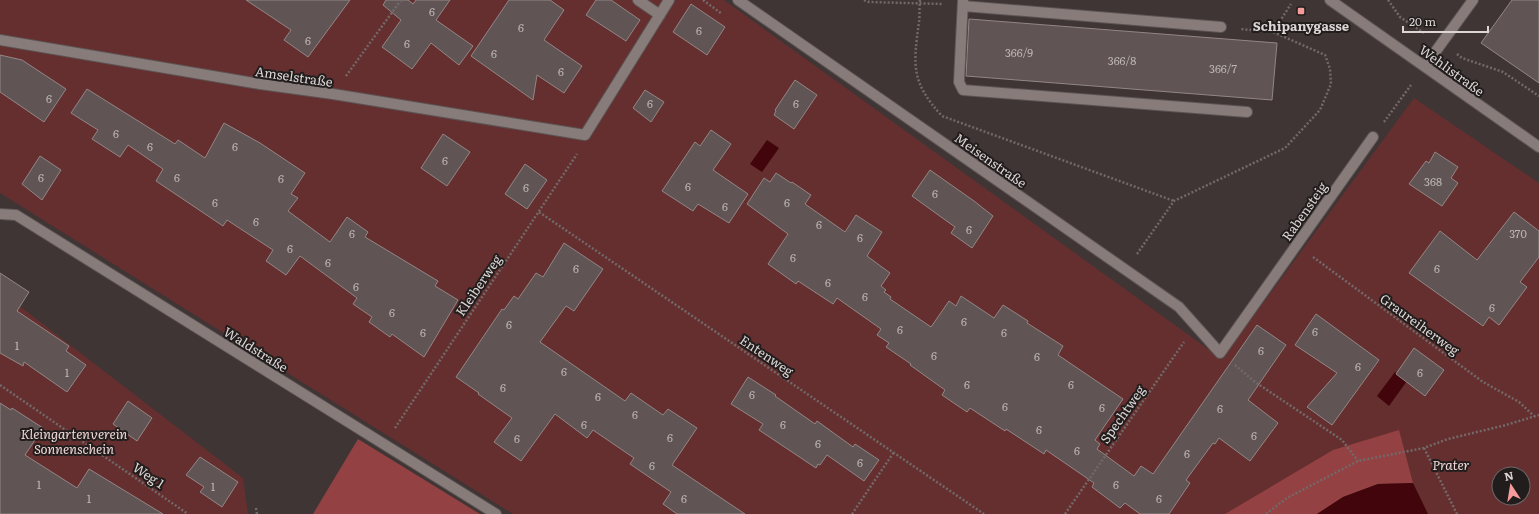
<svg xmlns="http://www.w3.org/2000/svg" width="1539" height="514" viewBox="0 0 1539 514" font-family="Literata,serif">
  <rect width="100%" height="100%" fill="#3f3534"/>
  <path fill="#652f2f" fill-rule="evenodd" d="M 0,0 L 724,0 L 1222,359 L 1414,98 L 1539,183 L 1539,514 L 513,514 L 0,193 ZM 1499,474 L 1523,474 L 1523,498 L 1499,498 Z
    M 0,291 L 243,478 L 248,514 L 0,514 Z"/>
  <path fill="#934142" d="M 1399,430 L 1413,483 L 1378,484 L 1343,497 L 1317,514 L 1225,514 L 1333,450 Z
    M 358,439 L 480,514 L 313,514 Z"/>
  <path fill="#41050b" d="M 767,140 L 779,148 L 762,172 L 750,164 Z
    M 1395,372 L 1407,381 L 1389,406 L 1377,396 Z
    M 1413,483 L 1428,514 L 1317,514 L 1343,497 L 1378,484 Z"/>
  <path fill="#605454" stroke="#938786" d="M 246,0 L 350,0 L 308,57 L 284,40 L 291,30 Z
    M 386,0 L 408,0 L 413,4 L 416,0 L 450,0 L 436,20 L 473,46 L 459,65 L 431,43 L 412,69 L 382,47 L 401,20 L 383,5 Z
    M 509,0 L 550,0 L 564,10 L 544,40 L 582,66 L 564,93 L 537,75 L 533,100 L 471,56 Z
    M 596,0 L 611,0 L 640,20 L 626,41 L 586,15 Z
    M 1512,0 L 1539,0 L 1539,83 L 1481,43 Z
    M 691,4 L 725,27 L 707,55 L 673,32 Z
    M 969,19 L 1277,43 L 1272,100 L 966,76 Z
    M 0,55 L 22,60 L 66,89 L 44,122 L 0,92 Z
    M 795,80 L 817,95 L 794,129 L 774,115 L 776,111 L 775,110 Z
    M 87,89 L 175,144 L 178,140 L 205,158 L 224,123 L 260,143 L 305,173 L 291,194 L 298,198 L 288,211 L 330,242 L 347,217 L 368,232 L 365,237 L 438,281 L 435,286 L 458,300 L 424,357 L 392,334 L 390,337 L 369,322 L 372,317 L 353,304 L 357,298 L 300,256 L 286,275 L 266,261 L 273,250 L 227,220 L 223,226 L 156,181 L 163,169 L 128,145 L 120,157 L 92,139 L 98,130 L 71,113 Z
    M 645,90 L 664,102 L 651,122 L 633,108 Z
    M 711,130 L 731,144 L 713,170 L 748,194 L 729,223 L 698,204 L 693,211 L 662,191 L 695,142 L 700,146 Z
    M 443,134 L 470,152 L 447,186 L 421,168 Z
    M 1435,152 L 1458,167 L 1451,178 L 1458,183 L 1442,206 L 1409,184 L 1426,161 L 1429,163 Z
    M 40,156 L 61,170 L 42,200 L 22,184 Z
    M 525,164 L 547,180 L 527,209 L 505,194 Z
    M 930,170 L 974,201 L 993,216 L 972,248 L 951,233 L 955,227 L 912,196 Z
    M 776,173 L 791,183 L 792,182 L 811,195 L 805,204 L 845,232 L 856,215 L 882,232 L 867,256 L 890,273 L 881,286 L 886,290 L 884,292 L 891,297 L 890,299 L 931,327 L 949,301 L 956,306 L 961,296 L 994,318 L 1003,305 L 1028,321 L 1027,323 L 1063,346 L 1058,355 L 1123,399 L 1095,440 L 1100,444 L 1097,449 L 1134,476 L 1141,466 L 1153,474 L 1257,325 L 1286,345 L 1248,400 L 1278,423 L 1250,461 L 1219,438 L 1215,444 L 1213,443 L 1186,480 L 1190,483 L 1169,514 L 1140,514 L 1125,503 L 1120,508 L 1092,487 L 1094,483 L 1046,450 L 1044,454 L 1006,429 L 1005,431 L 970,408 L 967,412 L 942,395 L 945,390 L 910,365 L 911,364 L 886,347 L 889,343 L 877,335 L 881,329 L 837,298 L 833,304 L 798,281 L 796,284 L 768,264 L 788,234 L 747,204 L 764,178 L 770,182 Z
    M 1514,212 L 1539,231 L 1539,257 L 1520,282 L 1527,287 L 1499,325 L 1489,317 L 1483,326 L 1409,273 L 1440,231 L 1477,260 Z
    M 564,243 L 603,269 L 574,311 L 566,306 L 540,342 L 625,401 L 631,393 L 663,415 L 668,409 L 697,428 L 672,465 L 745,514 L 677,514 L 663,504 L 671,492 L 630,464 L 634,458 L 593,430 L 587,438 L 555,414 L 521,461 L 494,442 L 512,418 L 478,394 L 479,393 L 456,377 L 502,309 L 504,310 L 514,296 L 518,299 L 536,273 L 543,277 Z
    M 0,273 L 29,292 L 17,311 L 69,346 L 66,351 L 86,365 L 67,392 L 24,362 L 23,366 L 0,353 Z
    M 1316,314 L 1379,360 L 1332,425 L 1307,407 L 1337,373 L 1295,345 Z
    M 1414,348 L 1444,370 L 1425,396 L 1396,374 Z
    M 748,377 L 776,395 L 775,396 L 815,424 L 817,421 L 853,447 L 855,444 L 879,460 L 864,481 L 827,455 L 820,465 L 818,464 L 816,468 L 759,430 L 763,424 L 731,404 Z
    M 128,401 L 152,418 L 137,441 L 113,424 Z
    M 0,403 L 11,410 L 12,408 L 43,428 L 25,455 L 77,488 L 89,469 L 163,514 L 0,514 Z
    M 200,457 L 238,482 L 222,507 L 200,492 L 204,487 L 186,475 Z"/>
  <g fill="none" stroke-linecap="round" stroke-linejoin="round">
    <defs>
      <path id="minor" d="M 638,0 L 660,15
        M 738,0 L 1179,307 L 1220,353 L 1373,137
        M 963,0 L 959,82 L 963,90 L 1247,112
        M 1330,0 L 1539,147
        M 963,6 L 1221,27
        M 0,40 L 260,84 L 333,94 L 585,135 L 669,0
        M 1425,66 L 1473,0
        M 0,214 L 16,215 L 496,514"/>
    </defs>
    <use href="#minor" stroke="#5c5454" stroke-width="12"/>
    <path stroke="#726968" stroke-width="2.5" stroke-dasharray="2 2" stroke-linecap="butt" d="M 703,0 L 722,14
      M 864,0 L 869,2 L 943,4
      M 920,0 C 919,7 920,15 919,22 C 913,66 911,82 942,116 L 1174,201
      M 1388,0 L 1400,17 L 1424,33
      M 1273,32 L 1291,4
      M 1457,54 L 1462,58 L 1503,72 L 1539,96
      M 346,76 L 401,0
      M 1384,122 L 1411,85
      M 539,212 L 984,514
      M 1137,254 L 1174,201 L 1285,148 L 1320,110 L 1331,84 L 1330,69 L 1325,55 L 1273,32 L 1240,29
      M 1313,257 L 1483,382 L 1519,402 L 1534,416
      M 1235,365 L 1255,382 L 1342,440 L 1358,461
      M 0,385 L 188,514
      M 395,428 L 577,154
      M 1424,448 L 1457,514
      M 256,508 L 257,514
      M 852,514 L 894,452
      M 1065,514 L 1184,342
      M 1266,514 L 1287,498 L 1358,461 L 1424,448 L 1448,439 L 1506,425 L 1539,415"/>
    <use href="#minor" stroke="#887c7b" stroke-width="10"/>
  </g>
  <rect fill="#f59b99" stroke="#221d1d" stroke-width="1.5" x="1297" y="7" width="8" height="8" rx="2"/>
  <g text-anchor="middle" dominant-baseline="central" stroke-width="4" stroke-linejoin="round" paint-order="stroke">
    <g font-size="11" fill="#bdb6b5">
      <text x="432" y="11">6</text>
      <text x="521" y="27">6</text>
      <text x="699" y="30">6</text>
      <text x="308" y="40">6</text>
      <text x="407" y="43">6</text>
      <text x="1019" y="52">366/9</text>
      <text x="494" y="53">6</text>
      <text x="1122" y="60">366/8</text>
      <text x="1223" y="68">366/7</text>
      <text x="561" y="71">6</text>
      <text x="49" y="98">6</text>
      <text x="650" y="103">6</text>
      <text x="796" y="103">6</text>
      <text x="116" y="133">6</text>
      <text x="150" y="146">6</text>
      <text x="235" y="146">6</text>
      <text x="445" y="160">6</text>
      <text x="41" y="177">6</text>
      <text x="177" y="177">6</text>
      <text x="281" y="178">6</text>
      <text x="1433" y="181">368</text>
      <text x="688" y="186">6</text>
      <text x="526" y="187">6</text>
      <text x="935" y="193">6</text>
      <text x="215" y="202">6</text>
      <text x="787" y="202">6</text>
      <text x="725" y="206">6</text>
      <text x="256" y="221">6</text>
      <text x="819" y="224">6</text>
      <text x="969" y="229">6</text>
      <text x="352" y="233">6</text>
      <text x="1518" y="233">370</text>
      <text x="860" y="237">6</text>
      <text x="290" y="248">6</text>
      <text x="793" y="257">6</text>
      <text x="328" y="262">6</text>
      <text x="576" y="268">6</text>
      <text x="1437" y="268">6</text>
      <text x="828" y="282">6</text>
      <text x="356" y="286">6</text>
      <text x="865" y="296">6</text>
      <text x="1492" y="307">6</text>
      <text x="392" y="312">6</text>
      <text x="964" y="321">6</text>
      <text x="509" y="324">6</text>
      <text x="900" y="329">6</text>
      <text x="1315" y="331">6</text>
      <text x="423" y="332">6</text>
      <text x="1004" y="332">6</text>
      <text x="17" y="345">1</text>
      <text x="1261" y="350">6</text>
      <text x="934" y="355">6</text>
      <text x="1037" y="356">6</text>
      <text x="1358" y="366">6</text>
      <text x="564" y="371">6</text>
      <text x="67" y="372">1</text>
      <text x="1420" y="372">6</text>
      <text x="967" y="384">6</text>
      <text x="1071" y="384">6</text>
      <text x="503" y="387">6</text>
      <text x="752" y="394">6</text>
      <text x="598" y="396">6</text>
      <text x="1005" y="406">6</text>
      <text x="1102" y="407">6</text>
      <text x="1220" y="408">6</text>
      <text x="635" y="414">6</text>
      <text x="584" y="424">6</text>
      <text x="783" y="424">6</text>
      <text x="1039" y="429">6</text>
      <text x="1254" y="435">6</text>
      <text x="670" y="437">6</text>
      <text x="517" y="438">6</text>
      <text x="818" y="443">6</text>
      <text x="1077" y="450">6</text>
      <text x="1187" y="453">6</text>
      <text x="860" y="462">6</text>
      <text x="652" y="465">6</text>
      <text x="39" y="484">1</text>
      <text x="1116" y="484">6</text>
      <text x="213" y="486">1</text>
      <text x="89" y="498">1</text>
      <text x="684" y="498">6</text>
      <text x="1159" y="498">6</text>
    </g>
    <g font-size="13" font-weight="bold" fill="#dcd6d5" stroke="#221d1d">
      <text x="1301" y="25">Schipanygasse</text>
    </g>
    <g font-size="13" fill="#dcd6d5" stroke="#221d1d">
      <text transform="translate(1452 70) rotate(36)">Wehlistraße</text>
      <text transform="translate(294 76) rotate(8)">Amselstraße</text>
      <text transform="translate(991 160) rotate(35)">Meisenstraße</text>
      <text transform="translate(1304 211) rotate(-55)">Rabensteig</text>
      <text transform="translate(478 285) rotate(-56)">Kleiberweg</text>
      <text transform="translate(1420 324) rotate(36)">Graureiherweg</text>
      <text transform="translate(256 349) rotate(32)">Waldstraße</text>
      <text transform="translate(767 355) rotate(34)">Entenweg</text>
      <text transform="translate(1122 414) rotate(-55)">Spechtweg</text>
      <text transform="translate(149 475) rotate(34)">Weg 1</text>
    </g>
    <g font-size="13" font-style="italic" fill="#f1d8d6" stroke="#221d1d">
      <text x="74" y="433">Kleingartenverein<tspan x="74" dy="15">Sonnenschein</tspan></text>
      <text x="1451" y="464">Prater</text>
    </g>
  </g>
  <g transform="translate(1511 486) rotate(348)"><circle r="19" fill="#221d1d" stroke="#6c6767"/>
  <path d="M0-3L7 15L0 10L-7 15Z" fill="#f59b99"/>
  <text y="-6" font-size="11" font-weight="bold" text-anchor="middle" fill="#dcd6d5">N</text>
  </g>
  <path d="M1403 26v6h85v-6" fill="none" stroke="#dcd6d5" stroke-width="2"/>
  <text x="1409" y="26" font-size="12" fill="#dcd6d5" stroke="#221d1d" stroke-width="3" paint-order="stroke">20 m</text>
</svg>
